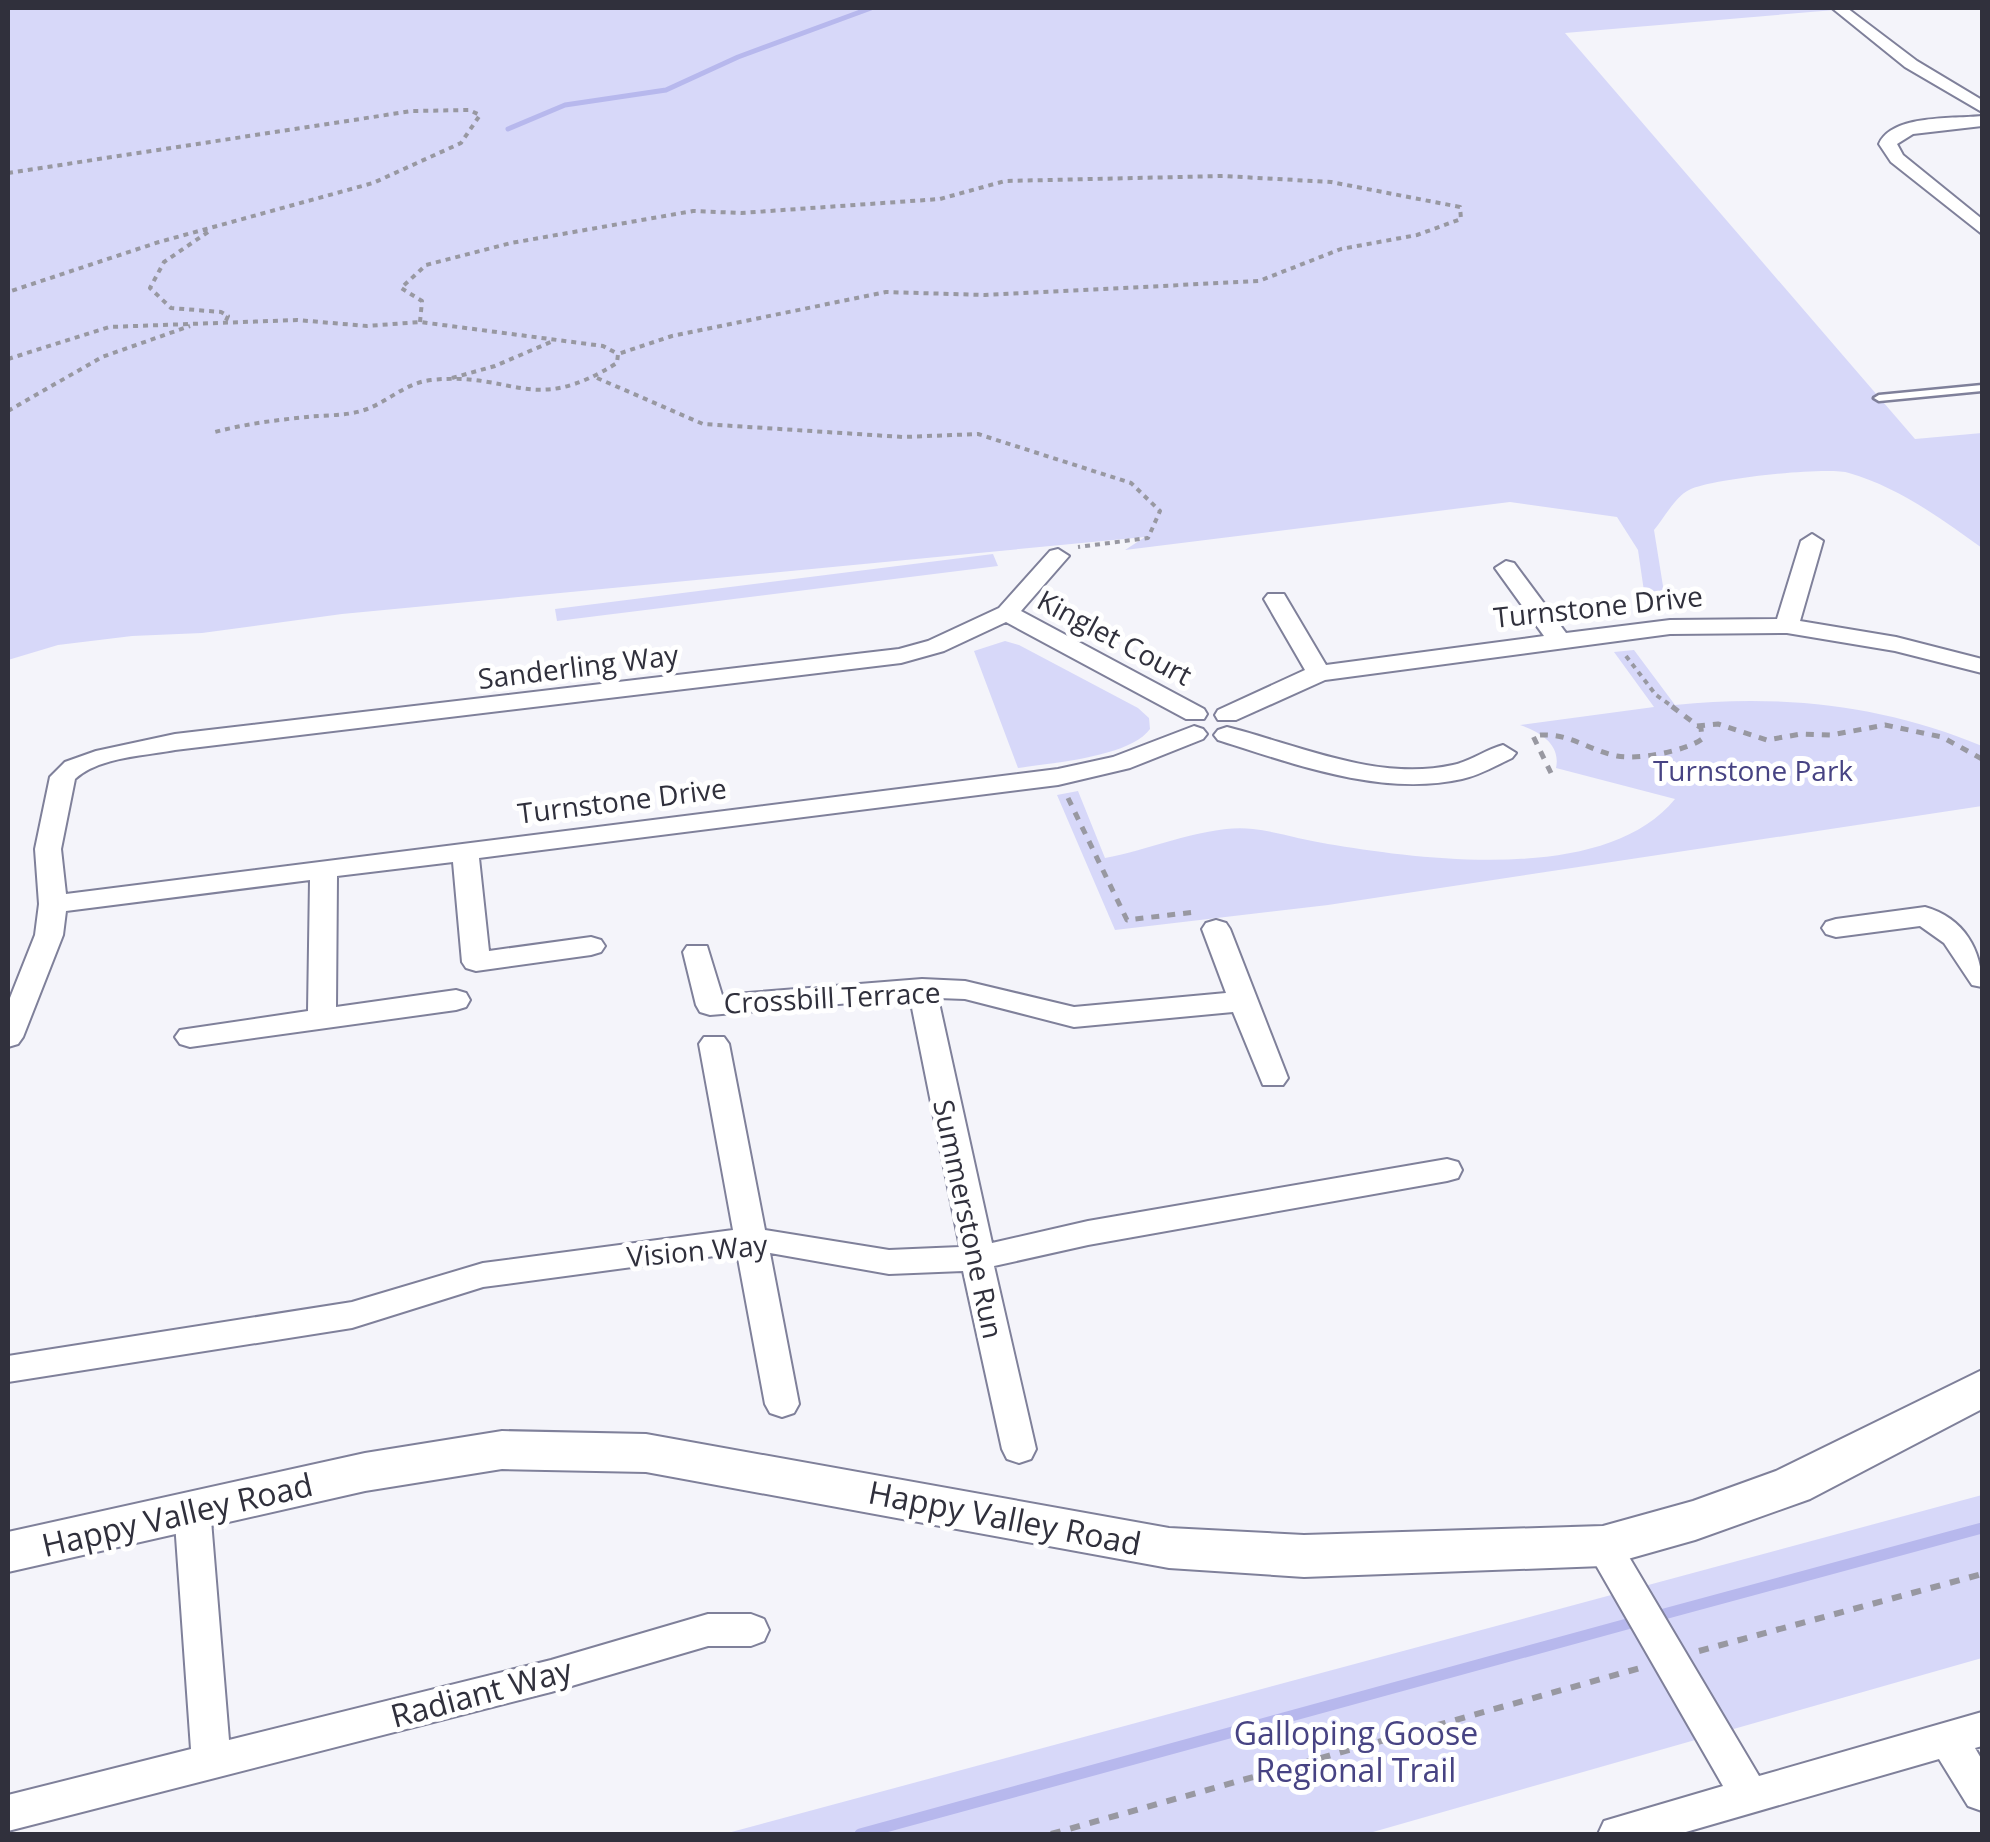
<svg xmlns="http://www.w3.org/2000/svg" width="1990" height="1842" viewBox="0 0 1990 1842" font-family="'Open Sans',sans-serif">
  <rect width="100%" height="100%" fill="#f4f4fa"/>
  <path fill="#d7d8f9" d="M 8,8 L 1858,8 L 1565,33 L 1915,439 L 1982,433 L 1982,548 C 1942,519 1898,487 1849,473 C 1827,466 1710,479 1689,490 C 1676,496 1664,518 1654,530 L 1667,611 L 1647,612 L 1638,550 L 1617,517 L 1510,502 L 1125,550 L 1145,537 L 342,614 L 202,633 L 132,636 L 58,645 L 8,660 Z
    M 993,554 L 998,566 L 557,621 L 555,609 Z
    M 1005,641 L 1019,645 L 1138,708 L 1149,718 L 1150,729 C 1130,757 1051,763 1018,768 L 974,651 Z
    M 1634,650 L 1675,705 C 1782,694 1883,705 1982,746 L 1982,806 L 1328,905 L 1115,930 L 1057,795 L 1078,791 L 1105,858 C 1149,850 1211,823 1253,829 C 1278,832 1303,840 1328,844 C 1424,860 1606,884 1675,799 L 1556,768 C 1561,744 1540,732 1520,725 L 1654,707 L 1614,652 Z
    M 1982,1495 L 1982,1658 L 1366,1834 L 724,1834 Z"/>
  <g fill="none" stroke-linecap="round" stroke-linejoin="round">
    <path stroke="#b7b8ed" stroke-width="5" d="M 508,129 L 565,105 L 666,90 L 738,57 L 871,8"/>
    <path stroke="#b7b8ed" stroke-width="11" d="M 1653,1617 L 1982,1528
      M 860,1834 L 1638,1621"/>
    <defs>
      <path id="lane" d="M 1982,385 L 1982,391 L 1879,401 L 1874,398 L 1879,395 Z"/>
      <path id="street" d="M 1832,8 L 1847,8 L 1917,61 L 1982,100 L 1982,112 L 1905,67 Z
        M 1982,116 L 1982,126 L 1913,134 L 1897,144 L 1903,155 L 1982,219 L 1982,234 L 1891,162 L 1879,144 C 1892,114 1954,119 1982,116 Z
        M 1812,534 L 1823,541 L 1800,621 L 1896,637 L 1982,659 L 1982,673 L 1895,651 L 1787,633 L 1670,634 L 1325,680 L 1236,720 L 1218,720 L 1215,715 L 1218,710 L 1305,670 L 1264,599 L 1268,594 L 1284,594 L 1326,665 L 1544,636 L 1495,568 L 1506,561 L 1514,563 L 1566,633 L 1670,620 L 1777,619 L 1801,541 Z
        M 1058,549 L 1069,556 L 1021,611 L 1204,709 L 1207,714 L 1204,719 L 1186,719 L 1006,622 L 944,651 L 901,663 L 175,750 C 144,756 99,757 75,779 L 61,849 L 66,894 L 1058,769 L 1113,757 L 1194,726 L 1203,729 L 1207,734 L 1203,739 L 1130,768 L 1058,785 L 479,858 L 489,951 L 591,937 L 601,940 L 605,946 L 601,952 L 591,955 L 476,971 L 466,968 L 462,962 L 453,862 L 337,876 L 336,1007 L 456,990 L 466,993 L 470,1000 L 466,1007 L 456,1010 L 190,1047 L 180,1044 L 175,1037 L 180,1030 L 308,1011 L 310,880 L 66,911 L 63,935 L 23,1037 L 18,1044 L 8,1047 L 8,1003 L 35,935 L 39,904 L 35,849 L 50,777 L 65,762 L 96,751 L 175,734 L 899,649 L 928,641 L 999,608 L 1050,551 Z
        M 1227,727 C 1298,745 1378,782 1453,765 C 1471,761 1485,750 1503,745 L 1516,753 L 1512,758 C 1495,766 1480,775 1462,779 C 1382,797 1294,764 1218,740 L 1214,735 L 1218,730 Z
        M 1925,907 C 1964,918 1982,950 1982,987 L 1972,985 L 1944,943 L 1920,926 L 1836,937 L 1826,934 L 1822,928 L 1826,922 L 1836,919 Z
        M 1216,920 L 1226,923 L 1230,929 L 1288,1078 L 1283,1085 L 1263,1085 L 1233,1012 L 1074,1027 L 965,999 L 938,998 L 992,1243 L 1088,1221 L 1447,1159 L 1458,1162 L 1462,1170 L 1458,1178 L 1447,1181 L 1088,1245 L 994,1266 L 1036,1449 L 1031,1459 L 1019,1463 L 1007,1459 L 1002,1449 L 963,1271 L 889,1274 L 770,1253 L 799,1404 L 794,1413 L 782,1417 L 770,1413 L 765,1404 L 737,1253 L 483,1287 L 352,1328 L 8,1382 L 8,1356 L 352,1302 L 483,1263 L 733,1230 L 699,1044 L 704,1037 L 724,1037 L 729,1044 L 765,1230 L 889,1250 L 960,1247 L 910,998 L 710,1015 L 700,1012 L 696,1005 L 683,952 L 687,946 L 707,946 L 722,995 L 922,979 L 965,981 L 1074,1007 L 1226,993 L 1202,929 L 1206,923 Z
        M 192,1493 L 204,1498 L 210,1508 L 229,1740 L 551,1660 L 708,1614 L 751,1614 L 764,1619 L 769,1630 L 764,1641 L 751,1646 L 708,1646 L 551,1692 L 8,1831 L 8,1795 L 191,1749 L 174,1508 L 180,1498 Z
        M 1603,1531 L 1616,1535 L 1759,1776 L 1982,1712 L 1982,1746 L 1975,1748 L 1982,1760 L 1982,1811 L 1968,1806 L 1939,1759 L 1679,1834 L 1598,1834 L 1604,1821 L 1723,1786 L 1585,1546 L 1590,1535 Z"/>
      <path id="secondary" d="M 1982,1370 L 1982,1409 L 1810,1499 L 1695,1540 L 1603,1566 L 1304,1577 L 1169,1568 L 646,1472 L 502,1469 L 365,1491 L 8,1572 L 8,1532 L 365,1453 L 502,1431 L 646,1434 L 1169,1528 L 1304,1535 L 1603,1526 L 1693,1501 L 1776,1471 Z"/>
    </defs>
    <use href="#lane" stroke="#7f809a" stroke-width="5"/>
    <use href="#street" stroke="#7f809a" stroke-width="4"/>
    <use href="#secondary" stroke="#7f809a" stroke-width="4"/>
    <path stroke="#9898a1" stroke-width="4" stroke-dasharray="5 5" stroke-linecap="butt" d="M 8,173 L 412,111 L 469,110 L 480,115 L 461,143 L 373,183 L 159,242 L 8,292
      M 208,232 L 164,262 L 150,288 L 171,308 L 221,312 L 228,316 L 224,325
      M 420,322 L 422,301 L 401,288 L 426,265 L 511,243 L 693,211 L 741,213 L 940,199 L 1005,181 L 1223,176 L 1331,182 L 1460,207 L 1461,219 L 1417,235 L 1341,249 L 1259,281 L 985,295 L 886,292 L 672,336 L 618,354
      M 8,359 L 109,327 L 297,320 L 367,326 L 420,322 L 603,346 L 618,354 L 617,363 C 530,417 515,371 431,380 C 404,383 386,404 361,411 C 344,416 324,415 307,417 C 276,420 245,424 215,432
      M 452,378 L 495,366 L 553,341
      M 597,378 L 703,424 L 903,437 L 978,434 L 1131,483 L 1160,511 L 1148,538 L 1078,547
      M 8,411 L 102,357 L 190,326
      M 1626,656 L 1656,695 L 1673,707"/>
    <path stroke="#9898a1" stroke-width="5" stroke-dasharray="8 8" stroke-linecap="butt" d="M 1697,726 L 1718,724 L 1767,740 L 1801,734 L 1831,735 L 1885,725 L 1942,737 L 1982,759
      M 1551,773 L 1533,736 C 1566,730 1587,750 1617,756 C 1638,760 1686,751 1702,739 L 1701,728 L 1670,705
      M 1068,798 L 1127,920 L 1195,912"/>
    <path stroke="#9898a1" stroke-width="6" stroke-dasharray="10 10" stroke-linecap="butt" d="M 1699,1651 L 1982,1574
      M 1051,1834 L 1640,1668"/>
    <use href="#lane" fill="#fff" fill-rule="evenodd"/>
    <use href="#street" fill="#fff" fill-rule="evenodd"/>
    <use href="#secondary" fill="#fff" fill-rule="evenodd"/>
  </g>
  <g text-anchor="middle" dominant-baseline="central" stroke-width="10" stroke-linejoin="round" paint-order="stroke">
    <g font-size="28" fill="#30303c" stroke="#fff">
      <text transform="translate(1598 606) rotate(-6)">Turnstone Drive</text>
      <text transform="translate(1115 637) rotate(28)">Kinglet Court</text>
      <text transform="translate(578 666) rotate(-7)">Sanderling Way</text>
      <text transform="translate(622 800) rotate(-7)">Turnstone Drive</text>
      <text transform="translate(832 997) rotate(-3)">Crossbill Terrace</text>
      <text transform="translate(969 1219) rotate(78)">Summerstone Run</text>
      <text transform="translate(697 1250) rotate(-5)">Vision Way</text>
    </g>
    <g font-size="28" fill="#474383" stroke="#fff">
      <text x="1753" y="770">Turnstone Park</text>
    </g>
    <g font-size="32" fill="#30303c" stroke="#fff">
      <text transform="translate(177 1514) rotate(-13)">Happy Valley Road</text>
      <text transform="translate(1005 1517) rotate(11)">Happy Valley Road</text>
      <text transform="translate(481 1692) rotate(-15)">Radiant Way</text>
    </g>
    <g font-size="32" fill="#474383" stroke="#fff">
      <text x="1356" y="1732">Galloping Goose<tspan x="1356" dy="37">Regional Trail</tspan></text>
    </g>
  </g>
  <rect width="1990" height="1842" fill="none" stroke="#30303c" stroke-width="20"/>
</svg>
